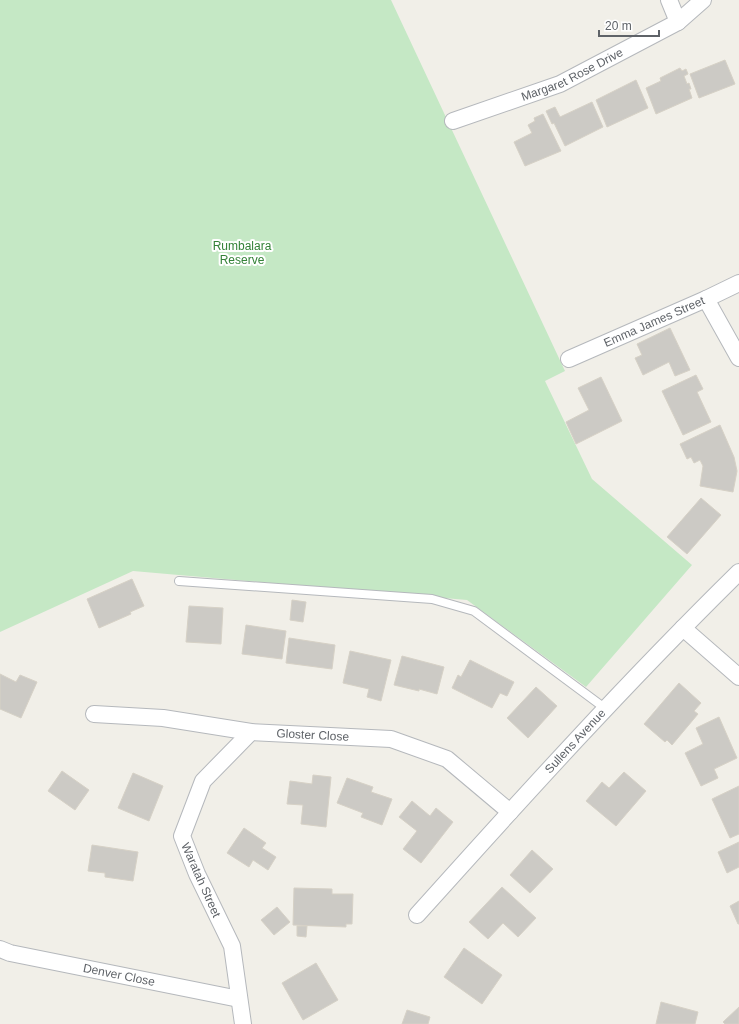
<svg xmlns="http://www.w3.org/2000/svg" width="739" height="1024" viewBox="0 0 739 1024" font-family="Arial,sans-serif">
  <rect width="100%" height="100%" fill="#f1efe8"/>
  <path fill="#c5e8c5" d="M 0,0 L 391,0 L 565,371 L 545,381 L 592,479 L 692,565 L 586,687 L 467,600 L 133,571 L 0,632 Z"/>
  <path fill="#cccac5" stroke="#d6d1c6" d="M 725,60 L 735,84 L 699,98 L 690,74 Z
    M 680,68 L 682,71 L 686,69 L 688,74 L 684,76 L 687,84 L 689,83 L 691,89 L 689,89 L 692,98 L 656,114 L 646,88 L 661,81 L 660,78 Z
    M 636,80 L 648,108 L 607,127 L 596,100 Z
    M 592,102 L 603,127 L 565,146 L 554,123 L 552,124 L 546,111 L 555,107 L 560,117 Z
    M 543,114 L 561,151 L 525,166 L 514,142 L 532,133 L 528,125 L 535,121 L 534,118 Z
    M 670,328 L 690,370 L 675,376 L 669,362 L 643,375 L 635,358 L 642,355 L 637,344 Z
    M 696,375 L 703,389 L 697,392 L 711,422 L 683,435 L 662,391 Z
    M 601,377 L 622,421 L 576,444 L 566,422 L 589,410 L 578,388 Z
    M 720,425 L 734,457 L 737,471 L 733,492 L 700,486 L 703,466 L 700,460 L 694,463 L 691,457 L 687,459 L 680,444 Z
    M 701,498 L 721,515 L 687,554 L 667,537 Z
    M 132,579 L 144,606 L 130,612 L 131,614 L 99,628 L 87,599 Z
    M 292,600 L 306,602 L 303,622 L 290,620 Z
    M 189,606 L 223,608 L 221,644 L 186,642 Z
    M 246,625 L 286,631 L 282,659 L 242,654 Z
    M 289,638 L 335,645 L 332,669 L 286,663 Z
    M 350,651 L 391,660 L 381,701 L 367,697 L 369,689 L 343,683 Z
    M 402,656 L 444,667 L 437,694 L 419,689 L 419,691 L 394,685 Z
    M 470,660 L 514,682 L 507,696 L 500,693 L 492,708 L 452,688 L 458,675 L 461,677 Z
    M 0,674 L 16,682 L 20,675 L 37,682 L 21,718 L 0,709 Z
    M 679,683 L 701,703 L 694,711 L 698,714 L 672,745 L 667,740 L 665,742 L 644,724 Z
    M 536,687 L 557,706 L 528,738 L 507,718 Z
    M 719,717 L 737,758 L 714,769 L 718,778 L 701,786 L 685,753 L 703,744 L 696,728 Z
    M 62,771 L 89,790 L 75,810 L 48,791 Z
    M 624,772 L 646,791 L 616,826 L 586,801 L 602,782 L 609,788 Z
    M 133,773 L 163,786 L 149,821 L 118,808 Z
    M 313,775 L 331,777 L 326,827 L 301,824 L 303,805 L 287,804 L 290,781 L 312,784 Z
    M 347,778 L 373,787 L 371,792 L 392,799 L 382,825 L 361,817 L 363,813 L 337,803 Z
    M 739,786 L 739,834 L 730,838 L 712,799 Z
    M 412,801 L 430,816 L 436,808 L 453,822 L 421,863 L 403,849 L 417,831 L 399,817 Z
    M 244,828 L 266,843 L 262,848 L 276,857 L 268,870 L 253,860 L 249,867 L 227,853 Z
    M 739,842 L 739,867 L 727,873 L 718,852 Z
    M 92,845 L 138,852 L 133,881 L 105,877 L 105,873 L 88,871 Z
    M 532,850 L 553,869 L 530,893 L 510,875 Z
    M 502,887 L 536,918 L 518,937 L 503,923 L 488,939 L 469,922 Z
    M 294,888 L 332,889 L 332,894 L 353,894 L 352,924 L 346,924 L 346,927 L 293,925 Z
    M 739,901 L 739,924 L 738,924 L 730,906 Z
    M 277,907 L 290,922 L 274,935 L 261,920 Z
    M 297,926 L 307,926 L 306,937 L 297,936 Z
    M 464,948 L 502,975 L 482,1004 L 444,977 Z
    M 316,963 L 338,1000 L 303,1020 L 282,983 Z
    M 661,1002 L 698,1012 L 695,1024 L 656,1024 Z
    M 739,1007 L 739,1024 L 725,1024 L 723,1022 Z
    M 407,1010 L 430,1017 L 428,1024 L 402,1024 Z"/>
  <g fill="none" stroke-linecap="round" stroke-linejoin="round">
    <defs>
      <path id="service" d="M 179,581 L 432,599 L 474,611 L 606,709"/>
      <g id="minor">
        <path d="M 669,0 L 678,22"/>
        <path id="s1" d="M 453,121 L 560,84 L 678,22 L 703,0"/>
        <path d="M 706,299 L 739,358"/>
        <path id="s2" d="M 569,359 L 706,299 L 739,283"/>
        <path d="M 683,628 L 739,677"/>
        <path id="s3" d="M 94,714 L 163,718 L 251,732 L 391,739 L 447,759 L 510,812"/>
        <path id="s4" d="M 417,915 C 522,798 627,682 739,572"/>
        <path id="s5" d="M 0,949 L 10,953 L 239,999"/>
        <path d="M 243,1024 L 232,946 L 197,874 L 182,836 L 203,781 L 251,732"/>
      </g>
    </defs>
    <use href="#service" stroke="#b5b8bc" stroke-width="10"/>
    <use href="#minor" stroke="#b5b8bc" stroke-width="18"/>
    <use href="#service" stroke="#fff" stroke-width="8"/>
    <use href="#minor" stroke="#fff" stroke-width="16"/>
  </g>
  <g text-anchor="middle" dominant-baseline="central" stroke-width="4" stroke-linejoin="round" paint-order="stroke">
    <g font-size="12" fill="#5f6368" stroke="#fff">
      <text stroke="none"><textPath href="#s1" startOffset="128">Margaret Rose Drive</textPath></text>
      <text stroke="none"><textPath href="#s2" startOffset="93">Emma James Street</textPath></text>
      <text stroke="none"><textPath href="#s3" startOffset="220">Gloster Close</textPath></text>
      <text stroke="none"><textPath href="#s4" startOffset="235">Sullens Avenue</textPath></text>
      <text transform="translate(201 880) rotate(66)">Waratah Street</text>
      <text stroke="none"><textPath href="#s5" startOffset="122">Denver Close</textPath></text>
    </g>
    <g font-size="12" fill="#348238" stroke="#fff">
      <text x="242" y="246">Rumbalara<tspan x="242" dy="14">Reserve</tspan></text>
    </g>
  </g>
  <path d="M599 30v6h60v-6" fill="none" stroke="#5f6368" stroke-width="2"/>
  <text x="605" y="30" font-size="12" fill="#5f6368" stroke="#ffffff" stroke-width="3" paint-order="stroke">20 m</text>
</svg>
